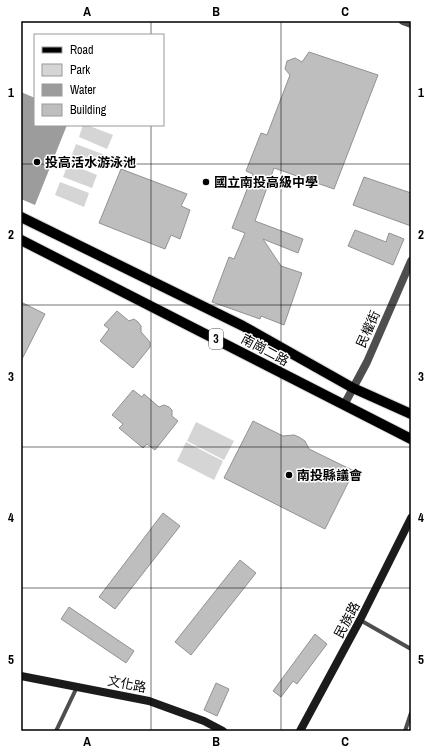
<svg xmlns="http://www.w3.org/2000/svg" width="432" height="752" viewBox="0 0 432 752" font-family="'Archivo Narrow','Noto Sans TC',sans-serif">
  <rect width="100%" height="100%" fill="#fff"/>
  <path fill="#d5d5d5" d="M 83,125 L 87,125 L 113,135 L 107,149 L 79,137 Z
    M 76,144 L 105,155 L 100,168 L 71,157 Z
    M 68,163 L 97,175 L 92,188 L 63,177 Z
    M 60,182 L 89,193 L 84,207 L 55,195 Z
    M 196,422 L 234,441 L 224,460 L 187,441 Z
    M 186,442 L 223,461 L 214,480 L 177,461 Z"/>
  <path fill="#9c9c9c" d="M 21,92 L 35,98 L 35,125 L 67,125 L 35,205 L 21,199 Z"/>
  <path fill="#bebebe" stroke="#929292" d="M 309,52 L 378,75 L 334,189 L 274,168 L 255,221 L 303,239 L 298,253 L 263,239 L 281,266 L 302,273 L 284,325 L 261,316 L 260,319 L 212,302 L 229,257 L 234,259 L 245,233 L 232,228 L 253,174 L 246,171 L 261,133 L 267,135 L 290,75 L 285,69 L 287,61 L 295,58 L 302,62 Z
    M 121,169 L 187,194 L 181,206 L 190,210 L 180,239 L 171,235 L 165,249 L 99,223 Z
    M 364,177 L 411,193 L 411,226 L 353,205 Z
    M 355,230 L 386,242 L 389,233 L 404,239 L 393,265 L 348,246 Z
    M 21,302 L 45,314 L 21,361 Z
    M 117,311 L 129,321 L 134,319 L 138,322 L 141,326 L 141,332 L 150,342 L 150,347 L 133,368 L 100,341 L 109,329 L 104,325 Z
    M 133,390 L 142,397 L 144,394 L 159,407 L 164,405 L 169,407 L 172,410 L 172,416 L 178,421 L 155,450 L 147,444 L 143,448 L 119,428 L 123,424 L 112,415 Z
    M 253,421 L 283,436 L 294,435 L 299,437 L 305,441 L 309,449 L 354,471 L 325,529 L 224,478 Z
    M 163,513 L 180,526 L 115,609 L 99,597 Z
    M 240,560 L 256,573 L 191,655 L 175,642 Z
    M 69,607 L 134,651 L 126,663 L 61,619 Z
    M 315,634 L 327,644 L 297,684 L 293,681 L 281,697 L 273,691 Z
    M 216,683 L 229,689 L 217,716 L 204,710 Z"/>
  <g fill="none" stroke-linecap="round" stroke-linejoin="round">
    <defs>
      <path id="primary" d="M 21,217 L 243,326 L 353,388 L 411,414
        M 21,240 L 411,439"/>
    </defs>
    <use href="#primary" stroke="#dbdbdb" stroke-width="12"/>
    <path stroke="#4e4e4e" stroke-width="4" d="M 360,620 L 411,649
      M 56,731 L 77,687
      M 405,731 L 411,713"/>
    <path stroke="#4e4e4e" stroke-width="8" d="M 403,21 L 411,24
      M 344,405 L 367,362 L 411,261"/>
    <path stroke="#1b1b1b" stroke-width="8" d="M 21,676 L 149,701 L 204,721 L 223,731
      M 300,731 L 360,620 L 411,518"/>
    <use href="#primary" stroke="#000" stroke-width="10"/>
  </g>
  <path fill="none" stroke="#000" stroke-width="1" stroke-opacity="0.55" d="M 151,21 L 151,35M 281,21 L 281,731M 151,125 L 151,731M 21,164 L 411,164M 21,305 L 411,305M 21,447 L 411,447M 21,588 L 411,588"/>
  <g fill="#000" stroke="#fff" stroke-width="1.5">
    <circle cx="37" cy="162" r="4"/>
    <circle cx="206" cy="182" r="4"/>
    <circle cx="289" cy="475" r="4"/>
  </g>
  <g text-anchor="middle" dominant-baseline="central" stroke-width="3" stroke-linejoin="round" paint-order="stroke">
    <rect fill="#fff" stroke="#4c4c4c" stroke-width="1" x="209" y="329" width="14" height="20" rx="3"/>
    <g font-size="12" font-weight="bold" fill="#000">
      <text x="216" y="339">3</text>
    </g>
    <g font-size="13" font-weight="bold" fill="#000" stroke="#fff" text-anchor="start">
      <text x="45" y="162">投高活水游泳池</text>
      <text x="214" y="182">國立南投高級中學</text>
      <text x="297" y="475">南投縣議會</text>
    </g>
    <g font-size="13" fill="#000" stroke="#fff">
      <text transform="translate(368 329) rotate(-66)">民權街</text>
      <text transform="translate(265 350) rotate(28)">南崗二路</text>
      <text transform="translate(347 620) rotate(-62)">民族路</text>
      <text transform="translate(127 684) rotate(11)">文化路</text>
    </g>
  </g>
  <rect width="432" height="752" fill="none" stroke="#ffffff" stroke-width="44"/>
  <rect x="34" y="34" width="130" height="92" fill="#ffffff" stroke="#999999"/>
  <rect x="42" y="47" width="20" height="6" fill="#000000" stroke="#999999"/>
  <text x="70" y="54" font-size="12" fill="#000000">Road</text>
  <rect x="42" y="64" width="20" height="12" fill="#d5d5d5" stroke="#999999"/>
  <text x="70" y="74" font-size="12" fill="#000000">Park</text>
  <rect x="42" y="84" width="20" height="12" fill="#9c9c9c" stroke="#999999"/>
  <text x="70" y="94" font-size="12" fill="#000000">Water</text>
  <rect x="42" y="104" width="20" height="12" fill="#bebebe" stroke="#999999"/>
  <text x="70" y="114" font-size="12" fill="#000000">Building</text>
  <rect x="22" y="22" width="388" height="708" fill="none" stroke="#000" stroke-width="1.5"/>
  <g font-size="13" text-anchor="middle" font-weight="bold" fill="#000">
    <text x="87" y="16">A</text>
    <text x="216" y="16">B</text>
    <text x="345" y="16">C</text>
    <text x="11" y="97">1</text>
    <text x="421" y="97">1</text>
    <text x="11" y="239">2</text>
    <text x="421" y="239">2</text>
    <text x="11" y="381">3</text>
    <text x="421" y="381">3</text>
    <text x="11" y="522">4</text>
    <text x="421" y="522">4</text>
    <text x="11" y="664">5</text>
    <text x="421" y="664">5</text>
    <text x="87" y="746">A</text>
    <text x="216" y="746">B</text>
    <text x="345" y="746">C</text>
  </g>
</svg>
